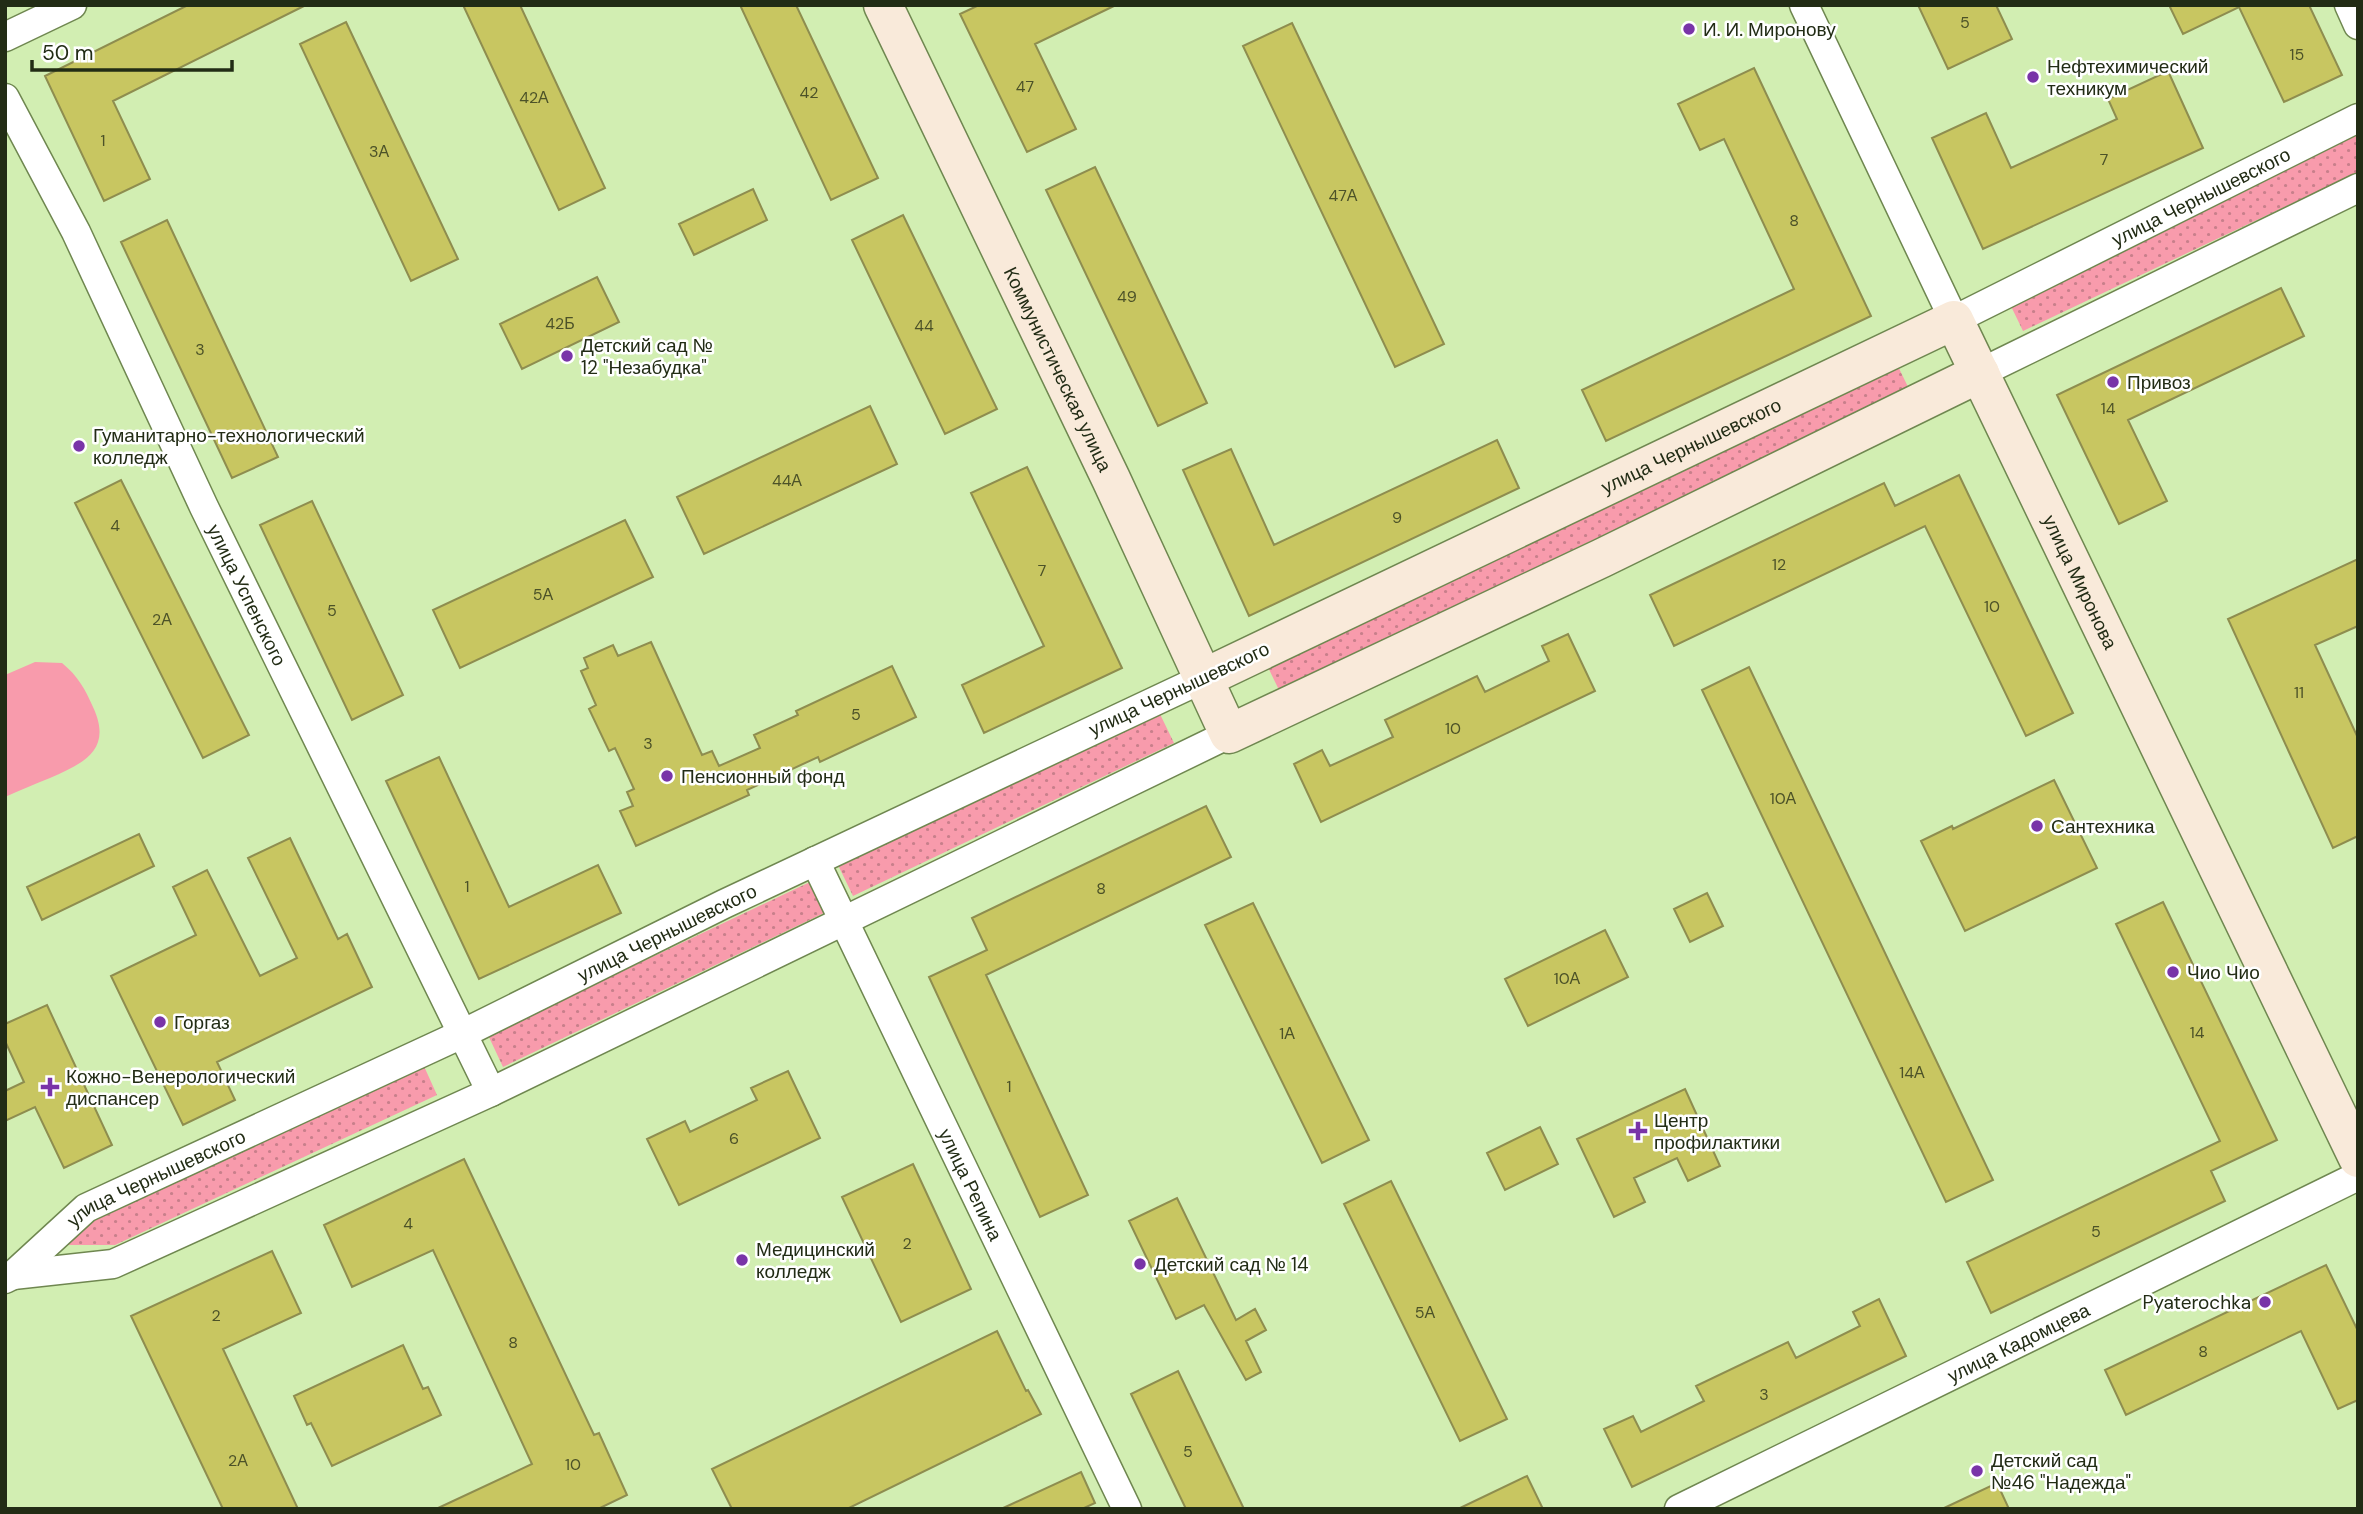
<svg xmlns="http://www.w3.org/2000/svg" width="2363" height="1514" viewBox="0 0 2363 1514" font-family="'DM Sans',sans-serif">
  <defs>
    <pattern id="grass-dots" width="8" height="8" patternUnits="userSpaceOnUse" patternTransform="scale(1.75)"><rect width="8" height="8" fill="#f89bac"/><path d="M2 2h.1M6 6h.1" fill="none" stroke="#c87f8b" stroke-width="1.8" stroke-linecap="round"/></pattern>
  </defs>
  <rect width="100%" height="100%" fill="#d2eeb2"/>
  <path fill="url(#grass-dots)" d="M 2358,133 L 2358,172 L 2023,331 L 2008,300 Z
    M 1894,358 L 1909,389 L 1279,690 L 1264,659 Z
    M 1159,712 L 1174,743 L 853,896 L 838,865 Z
    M 810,882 L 824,913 L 503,1067 L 488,1035 Z
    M 423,1064 L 437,1095 L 115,1245 L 66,1245 L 100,1214 Z"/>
  <path fill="#f89bac" d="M 35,662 L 62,663 C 78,676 85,689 93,707 C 113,750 84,763 50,778 C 35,784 20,790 5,797 L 5,675 Z"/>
  <path fill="#c8c661" stroke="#8e8d4f" stroke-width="2" d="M 188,5 L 306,5 L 113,101 L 150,179 L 104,201 L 45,76 Z
    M 463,5 L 520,5 L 605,188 L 559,210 Z
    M 740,5 L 796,5 L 878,178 L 831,200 Z
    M 979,5 L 1116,5 L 1035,44 L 1076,129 L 1027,152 L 960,14 Z
    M 1918,5 L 1996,5 L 2012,39 L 1948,69 Z
    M 2169,5 L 2309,5 L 2342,75 L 2284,102 L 2239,7 L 2183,34 Z
    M 346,22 L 458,259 L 411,281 L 300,44 Z
    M 1292,23 L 1444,344 L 1395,367 L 1243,46 Z
    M 1754,68 L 1871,316 L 1606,441 L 1582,390 L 1794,289 L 1724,139 L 1700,150 L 1678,104 Z
    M 2168,71 L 2203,148 L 1983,249 L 1932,138 L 1986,113 L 2011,168 L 2117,119 L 2108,99 Z
    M 1095,167 L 1207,403 L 1158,426 L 1046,190 Z
    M 753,189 L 767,220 L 694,255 L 679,224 Z
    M 903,215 L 997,409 L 945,434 L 852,240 Z
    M 167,220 L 278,457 L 232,478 L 121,242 Z
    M 597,277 L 619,322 L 522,369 L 500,324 Z
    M 2281,288 L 2304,336 L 2128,420 L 2167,501 L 2119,524 L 2057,395 Z
    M 870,406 L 897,464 L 704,554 L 677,497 Z
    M 1497,440 L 1519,488 L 1249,616 L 1183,470 L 1231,449 L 1274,545 Z
    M 1027,467 L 1122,668 L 984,733 L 962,685 L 1044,646 L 971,493 Z
    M 1959,475 L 2073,713 L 2026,736 L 1925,526 L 1674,646 L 1650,595 L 1884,483 L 1895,506 Z
    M 121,480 L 249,735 L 203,758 L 75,503 Z
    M 312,501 L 403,695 L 352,720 L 260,525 Z
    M 625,520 L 653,577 L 460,668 L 433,610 Z
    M 2358,559 L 2358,626 L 2315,645 L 2358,738 L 2358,836 L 2333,848 L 2228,619 Z
    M 1568,634 L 1595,691 L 1321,822 L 1294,764 L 1322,750 L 1330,766 L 1393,737 L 1385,720 L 1477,676 L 1485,692 L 1549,661 L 1542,646 Z
    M 651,642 L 702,755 L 712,751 L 719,766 L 760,748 L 754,735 L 798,715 L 796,711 L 892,666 L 916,717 L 820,762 L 818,757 L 747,790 L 749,795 L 636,846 L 620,811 L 633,806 L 627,792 L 634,789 L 615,748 L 609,751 L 589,709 L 596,705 L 581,671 L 588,668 L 584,658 L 613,645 L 618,656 Z
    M 1749,667 L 1993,1180 L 1946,1202 L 1702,690 Z
    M 439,757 L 509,907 L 598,865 L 621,913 L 479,979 L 386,781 Z
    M 2054,780 L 2097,868 L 1965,931 L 1921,841 L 1952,826 L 1953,829 Z
    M 1206,806 L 1231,857 L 986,975 L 1088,1195 L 1040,1217 L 929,977 L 987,950 L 972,918 Z
    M 139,834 L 154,866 L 42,920 L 27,887 Z
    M 290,838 L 338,939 L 347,934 L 372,987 L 217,1062 L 235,1100 L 183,1125 L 111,976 L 196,935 L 173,887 L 207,870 L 260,976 L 297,958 L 248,858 Z
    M 1707,893 L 1723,926 L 1690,942 L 1674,909 Z
    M 2163,902 L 2277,1140 L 2211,1171 L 2225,1201 L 1991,1313 L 1967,1262 L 2220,1141 L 2116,924 Z
    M 1253,903 L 1369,1140 L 1322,1163 L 1205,925 Z
    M 1605,930 L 1628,977 L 1528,1026 L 1505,979 Z
    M 47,1005 L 112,1145 L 64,1168 L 35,1107 L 5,1121 L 5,1091 L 24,1082 L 5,1041 L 5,1024 Z
    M 788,1071 L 820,1138 L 679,1205 L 647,1139 L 685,1121 L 690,1132 L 757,1100 L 751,1088 Z
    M 1685,1089 L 1720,1166 L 1688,1181 L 1677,1158 L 1634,1178 L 1645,1202 L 1614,1217 L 1577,1139 Z
    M 1540,1127 L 1558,1164 L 1505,1190 L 1487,1153 Z
    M 464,1159 L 594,1435 L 599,1433 L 627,1495 L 598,1509 L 436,1509 L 532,1464 L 433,1250 L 352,1287 L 324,1225 Z
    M 913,1164 L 971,1289 L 901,1322 L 842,1197 Z
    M 1391,1181 L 1507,1419 L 1460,1441 L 1344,1204 Z
    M 1177,1198 L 1236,1320 L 1255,1309 L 1266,1330 L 1246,1341 L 1261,1372 L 1246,1380 L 1204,1305 L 1176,1319 L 1129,1221 Z
    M 272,1251 L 301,1313 L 223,1349 L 298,1509 L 223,1509 L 131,1316 Z
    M 2326,1265 L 2358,1331 L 2358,1400 L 2338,1409 L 2301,1331 L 2126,1415 L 2105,1370 Z
    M 1879,1299 L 1906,1356 L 1632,1487 L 1604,1429 L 1633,1416 L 1641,1432 L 1704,1401 L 1696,1386 L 1788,1342 L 1796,1358 L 1860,1326 L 1853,1312 Z
    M 997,1331 L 1026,1391 L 1028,1390 L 1041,1414 L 847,1509 L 732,1509 L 712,1469 Z
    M 403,1345 L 423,1389 L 428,1387 L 441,1415 L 332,1466 L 311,1423 L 307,1425 L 294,1396 Z
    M 1178,1371 L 1244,1509 L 1186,1509 L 1131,1394 Z
    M 1081,1472 L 1095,1503 L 1082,1509 L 1001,1509 Z
    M 1527,1476 L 1543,1509 L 1458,1509 Z
    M 1997,1483 L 2009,1509 L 1942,1509 Z"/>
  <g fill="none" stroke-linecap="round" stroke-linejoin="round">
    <defs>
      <g id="street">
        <path id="s1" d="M 1804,5 L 1954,320 L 2358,118"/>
        <path d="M 2349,5 L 2358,25"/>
        <path d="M 5,37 L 72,5"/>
        <path id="s2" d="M 5,98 L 76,232 L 204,507 L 491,1092"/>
        <path d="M 1980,373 L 2358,188"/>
        <path id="s3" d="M 815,861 L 1127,1509"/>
        <path d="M 13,1275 L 113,1264 L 491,1092 L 1229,734"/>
        <path id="s4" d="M 5,1279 L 13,1275 L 86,1208 L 462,1034 L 724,904 L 1202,679"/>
        <path id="s5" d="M 1679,1509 L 2358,1176"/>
      </g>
      <g id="secondary">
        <path id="s6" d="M 883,5 L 1111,479 L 1229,734 L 1602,558 L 1980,373"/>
        <path id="s7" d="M 1202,679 L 1954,320 L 2358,1158"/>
      </g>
    </defs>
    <use href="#street" stroke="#6f8750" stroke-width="31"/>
    <use href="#secondary" stroke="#6f8750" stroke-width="41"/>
    <use href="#street" stroke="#fff" stroke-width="28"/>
    <use href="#secondary" stroke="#f9eada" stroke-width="38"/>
  </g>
  <g fill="#7934a8" stroke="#fff" stroke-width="2.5">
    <circle cx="1689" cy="29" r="7"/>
    <circle cx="2033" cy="77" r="7"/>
    <circle cx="567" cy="356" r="7"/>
    <circle cx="2113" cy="382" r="7"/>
    <circle cx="79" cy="446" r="7"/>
    <circle cx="667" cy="776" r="7"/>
    <circle cx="2037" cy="826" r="7"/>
    <circle cx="2173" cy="972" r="7"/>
    <circle cx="160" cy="1022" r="7"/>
    <path d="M46.5 1076.5h7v7h7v7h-7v7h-7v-7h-7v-7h7z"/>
    <path d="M1634.5 1120.5h7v7h7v7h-7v7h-7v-7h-7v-7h7z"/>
    <circle cx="742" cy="1260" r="7"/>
    <circle cx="1140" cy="1264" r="7"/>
    <circle cx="2265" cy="1302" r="7"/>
    <circle cx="1977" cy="1471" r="7"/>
  </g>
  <g text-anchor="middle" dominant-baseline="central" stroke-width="5" stroke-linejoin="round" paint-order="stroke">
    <g font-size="16" fill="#4c5228">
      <text x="1965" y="22">5</text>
      <text x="2297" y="54">15</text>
      <text x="1025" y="86">47</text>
      <text x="809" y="92">42</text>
      <text x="534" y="97">42А</text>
      <text x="103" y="140">1</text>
      <text x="379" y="151">3А</text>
      <text x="2104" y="159">7</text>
      <text x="1343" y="195">47А</text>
      <text x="1794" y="220">8</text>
      <text x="1127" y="296">49</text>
      <text x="560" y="323">42Б</text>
      <text x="924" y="325">44</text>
      <text x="200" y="349">3</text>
      <text x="2108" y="408">14</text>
      <text x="787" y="480">44А</text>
      <text x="1397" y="517">9</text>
      <text x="115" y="525">4</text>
      <text x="1779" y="564">12</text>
      <text x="1042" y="570">7</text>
      <text x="543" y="594">5А</text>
      <text x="1992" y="606">10</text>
      <text x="332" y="610">5</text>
      <text x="162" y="619">2А</text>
      <text x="2299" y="692">11</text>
      <text x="856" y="714">5</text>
      <text x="1453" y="728">10</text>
      <text x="648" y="743">3</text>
      <text x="1783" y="798">10А</text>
      <text x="467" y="886">1</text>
      <text x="1101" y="888">8</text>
      <text x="1567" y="978">10А</text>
      <text x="2197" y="1032">14</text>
      <text x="1287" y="1033">1А</text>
      <text x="1912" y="1072">14А</text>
      <text x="1009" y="1086">1</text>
      <text x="734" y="1138">6</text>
      <text x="408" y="1223">4</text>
      <text x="2096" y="1231">5</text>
      <text x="907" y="1243">2</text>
      <text x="1425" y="1312">5А</text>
      <text x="216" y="1315">2</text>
      <text x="513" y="1342">8</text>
      <text x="2203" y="1351">8</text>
      <text x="1764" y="1394">3</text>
      <text x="1188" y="1451">5</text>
      <text x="238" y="1460">2А</text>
      <text x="573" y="1464">10</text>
    </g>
    <g font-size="19" fill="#222c15" stroke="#fff" text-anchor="start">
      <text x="1703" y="29">И. И. Миронову</text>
      <text x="2047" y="66">Нефтехимический<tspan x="2047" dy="22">техникум</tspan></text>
      <text x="581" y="345">Детский сад №<tspan x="581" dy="22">12 "Незабудка"</tspan></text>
      <text x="2127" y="382">Привоз</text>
      <text x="93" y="435">Гуманитарно-технологический<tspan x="93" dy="22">колледж</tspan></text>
      <text x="681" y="776">Пенсионный фонд</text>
      <text x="2051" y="826">Сантехника</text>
      <text x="2187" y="972">Чио Чио</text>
      <text x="174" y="1022">Горгаз</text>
      <text x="66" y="1076">Кожно-Венерологический<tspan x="66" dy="22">диспансер</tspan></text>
      <text x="1654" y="1120">Центр<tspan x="1654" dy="22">профилактики</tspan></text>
      <text x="756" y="1249">Медицинский<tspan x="756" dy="22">колледж</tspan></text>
      <text x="1154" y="1264">Детский сад № 14</text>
      <text x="2251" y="1302" text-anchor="end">Pyaterochka</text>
      <text x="1991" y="1460">Детский сад<tspan x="1991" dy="22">№46 "Надежда"</tspan></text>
    </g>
    <g font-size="19" fill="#222c15" stroke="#fff">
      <text stroke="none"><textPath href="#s1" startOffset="625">улица Чернышевского</textPath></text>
      <text stroke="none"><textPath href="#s6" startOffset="404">Коммунистическая улица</textPath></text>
      <text stroke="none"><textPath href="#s7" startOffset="542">улица Чернышевского</textPath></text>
      <text stroke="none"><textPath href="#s7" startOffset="1124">улица Миронова</textPath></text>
      <text stroke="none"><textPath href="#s2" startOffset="553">улица Успенского</textPath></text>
      <text transform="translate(1179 689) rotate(-25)">улица Чернышевского</text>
      <text stroke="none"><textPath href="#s4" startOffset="751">улица Чернышевского</textPath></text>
      <text stroke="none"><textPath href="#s4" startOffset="184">улица Чернышевского</textPath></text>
      <text stroke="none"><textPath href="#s3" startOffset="359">улица Репина</textPath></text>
      <text stroke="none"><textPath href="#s5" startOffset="378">улица Кадомцева</textPath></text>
    </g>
  </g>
  <rect width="2363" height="1514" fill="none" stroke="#222c15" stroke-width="14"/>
  <path d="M32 60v10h200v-10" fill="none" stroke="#222c15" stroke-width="3.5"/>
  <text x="42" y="60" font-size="21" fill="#222c15" stroke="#ffffff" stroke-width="5" paint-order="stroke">50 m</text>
</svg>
